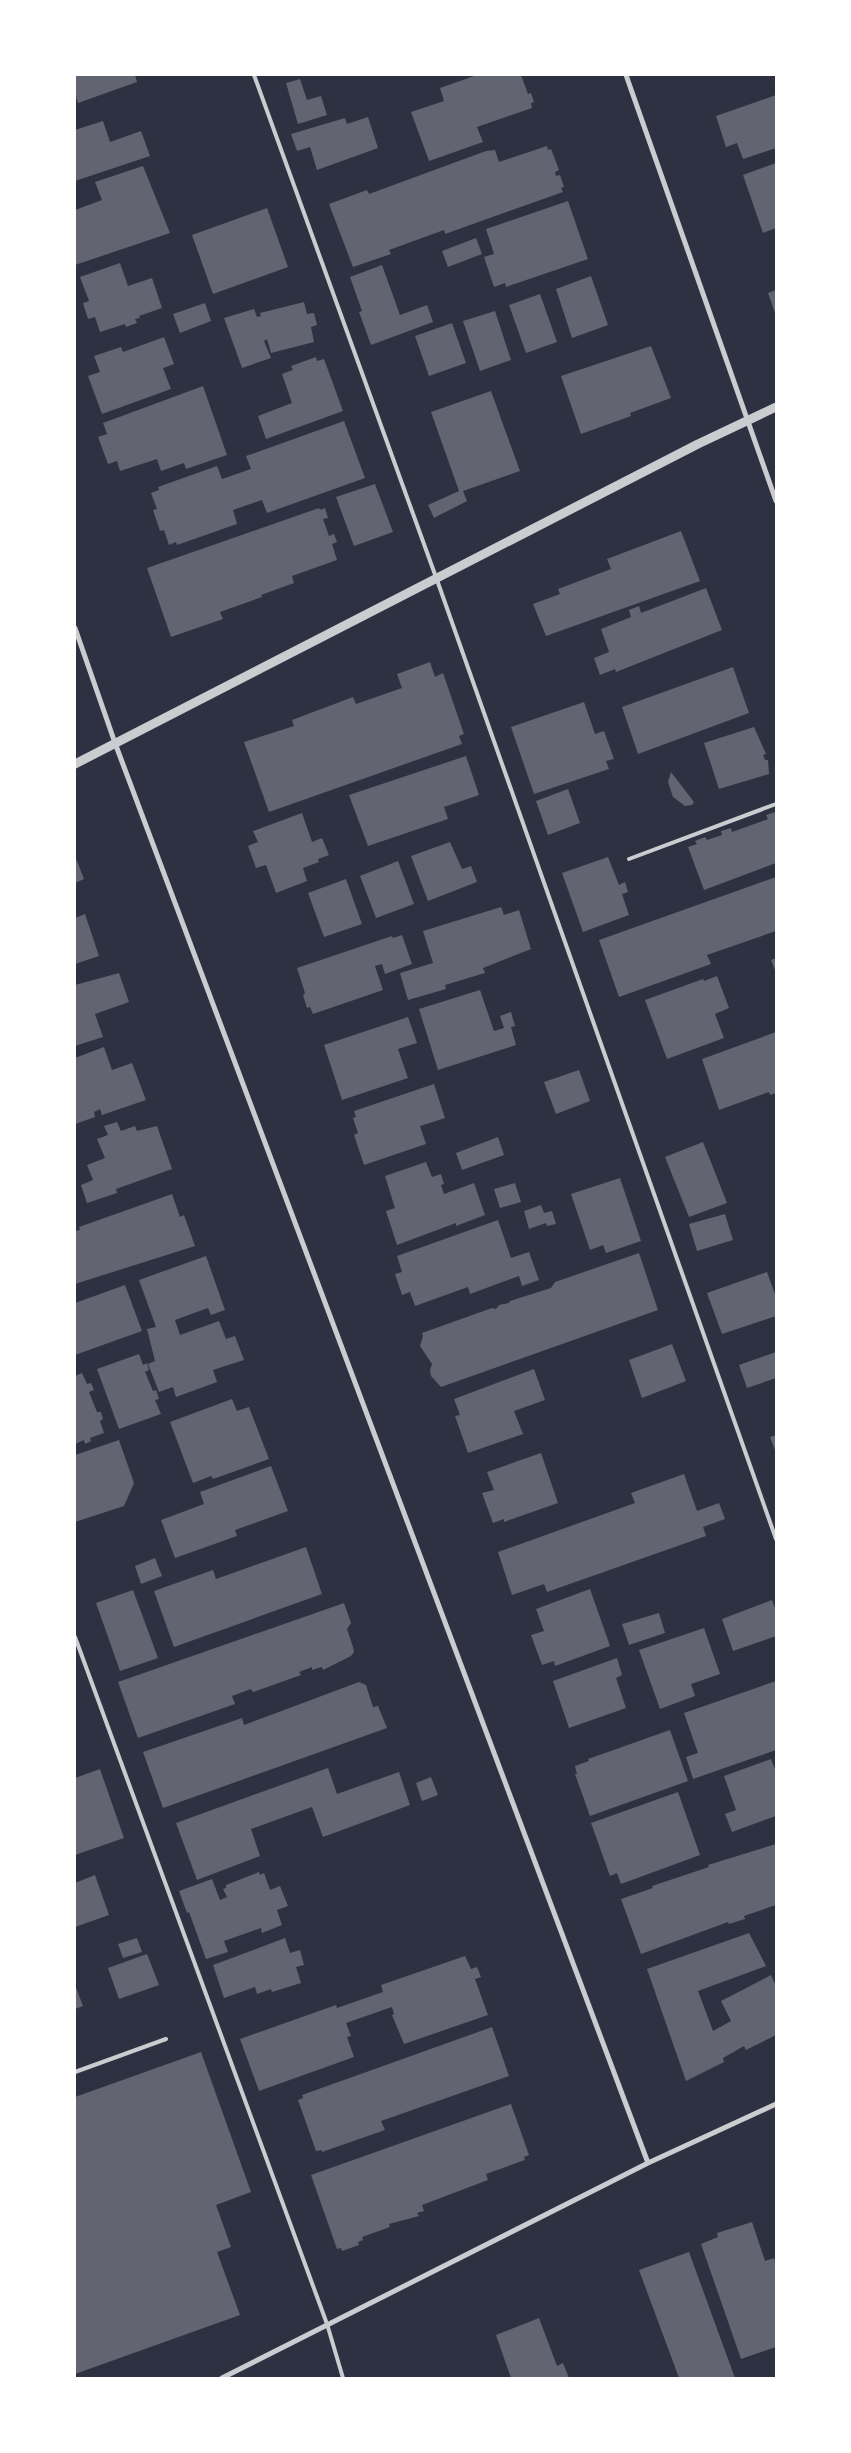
<svg xmlns="http://www.w3.org/2000/svg" width="851" height="2453" viewBox="0 0 851 2453" font-family="Karla,sans-serif">
  <rect width="100%" height="100%" fill="#2d3142"/>
  <path fill="#626471" d="M 75,75 L 135,75 L 137,82 L 78,103 L 75,93 Z
    M 477,75 L 521,75 L 528,94 L 531,93 L 534,102 L 531,103 L 532,108 L 477,127 L 483,142 L 429,161 L 411,112 L 444,101 L 440,88 Z
    M 300,79 L 307,100 L 321,96 L 327,115 L 298,124 L 286,83 Z
    M 776,95 L 776,148 L 743,159 L 737,143 L 726,147 L 716,116 Z
    M 368,117 L 378,148 L 317,170 L 310,147 L 297,151 L 291,134 L 345,118 L 347,124 Z
    M 103,121 L 110,142 L 141,131 L 150,156 L 75,181 L 75,130 Z
    M 547,146 L 548,150 L 551,149 L 559,170 L 555,172 L 556,176 L 560,175 L 564,187 L 561,188 L 563,192 L 445,234 L 444,230 L 389,250 L 391,254 L 353,267 L 329,204 L 367,190 L 369,194 L 486,151 L 495,150 L 499,162 Z
    M 776,163 L 776,228 L 763,233 L 743,175 Z
    M 143,166 L 170,233 L 75,265 L 75,210 L 102,200 L 95,182 Z
    M 568,201 L 588,259 L 506,287 L 505,283 L 494,287 L 484,257 L 494,254 L 486,229 Z
    M 267,208 L 288,267 L 213,294 L 192,235 Z
    M 476,238 L 482,254 L 448,267 L 442,251 Z
    M 120,263 L 128,286 L 152,278 L 162,308 L 139,316 L 140,318 L 135,319 L 137,323 L 126,327 L 125,324 L 100,332 L 95,317 L 88,319 L 83,303 L 89,301 L 80,277 Z
    M 382,265 L 400,315 L 427,305 L 433,322 L 371,345 L 359,312 L 362,311 L 350,277 Z
    M 591,276 L 608,325 L 572,338 L 556,289 Z
    M 776,290 L 776,316 L 768,293 Z
    M 540,294 L 557,342 L 526,353 L 509,305 Z
    M 304,302 L 307,314 L 314,313 L 317,325 L 311,327 L 314,342 L 271,353 L 267,339 L 264,341 L 271,358 L 242,368 L 224,318 L 254,309 L 257,317 L 261,316 L 260,313 Z
    M 205,303 L 211,321 L 180,333 L 173,314 Z
    M 495,311 L 511,360 L 480,371 L 463,321 Z
    M 452,323 L 466,363 L 429,376 L 415,336 Z
    M 164,337 L 174,364 L 163,368 L 171,389 L 102,414 L 88,376 L 100,372 L 94,356 L 121,347 L 123,352 Z
    M 651,346 L 671,398 L 630,413 L 631,416 L 581,434 L 561,376 Z
    M 316,357 L 317,361 L 324,359 L 343,411 L 266,439 L 258,416 L 292,403 L 282,374 L 293,370 L 291,366 Z
    M 203,386 L 227,455 L 186,469 L 184,463 L 161,471 L 157,459 L 120,471 L 117,461 L 108,464 L 98,437 L 107,434 L 103,423 Z
    M 491,391 L 520,471 L 463,491 L 467,501 L 434,518 L 428,505 L 459,491 L 431,412 Z
    M 344,421 L 365,478 L 267,513 L 262,500 L 233,510 L 237,524 L 177,545 L 176,542 L 169,545 L 164,530 L 160,531 L 153,510 L 157,509 L 151,493 L 159,490 L 158,487 L 217,466 L 222,479 L 251,469 L 246,456 Z
    M 375,484 L 393,532 L 354,546 L 336,497 Z
    M 319,508 L 320,510 L 325,508 L 328,518 L 323,519 L 329,536 L 334,534 L 337,542 L 332,544 L 337,560 L 292,576 L 294,583 L 261,595 L 262,597 L 220,612 L 223,619 L 171,637 L 147,568 Z
    M 681,531 L 700,581 L 546,636 L 533,604 L 560,594 L 558,589 L 611,569 L 607,559 Z
    M 706,588 L 722,630 L 616,672 L 615,669 L 600,675 L 594,658 L 609,652 L 601,629 L 631,617 L 629,610 L 639,606 L 641,613 Z
    M 430,662 L 435,677 L 443,673 L 464,734 L 459,736 L 462,744 L 269,812 L 244,742 L 294,726 L 292,720 L 353,697 L 356,704 L 402,688 L 397,674 Z
    M 733,667 L 749,713 L 638,754 L 622,707 Z
    M 584,702 L 595,734 L 604,731 L 614,759 L 606,761 L 609,769 L 534,794 L 511,727 Z
    M 754,727 L 766,754 L 763,755 L 765,760 L 768,760 L 769,774 L 719,789 L 704,743 Z
    M 466,756 L 479,795 L 444,807 L 448,819 L 368,846 L 349,795 Z
    M 671,772 L 694,802 L 692,805 L 685,806 L 673,797 L 668,782 Z
    M 568,789 L 580,823 L 548,835 L 536,801 Z
    M 775,812 L 776,863 L 704,890 L 688,847 L 697,844 L 695,841 L 705,837 L 707,840 L 722,835 L 721,831 L 731,828 L 732,832 L 768,819 L 766,815 Z
    M 302,813 L 312,842 L 322,838 L 329,855 L 318,859 L 319,862 L 303,868 L 307,881 L 276,893 L 266,865 L 256,868 L 248,846 L 258,842 L 253,831 Z
    M 450,842 L 462,869 L 471,866 L 477,882 L 428,901 L 411,856 Z
    M 75,856 L 84,879 L 75,883 Z
    M 608,857 L 619,885 L 625,882 L 628,892 L 622,894 L 629,915 L 583,932 L 562,873 Z
    M 398,861 L 414,904 L 376,918 L 360,876 Z
    M 776,877 L 776,931 L 707,955 L 711,964 L 619,997 L 599,940 Z
    M 346,879 L 362,924 L 324,937 L 308,893 Z
    M 501,907 L 504,915 L 519,910 L 531,949 L 483,968 L 485,973 L 445,985 L 446,989 L 408,1000 L 400,973 L 433,963 L 423,931 Z
    M 85,914 L 99,956 L 75,964 L 75,918 Z
    M 402,935 L 412,964 L 385,974 L 382,964 L 375,966 L 383,990 L 313,1014 L 310,1007 L 307,1008 L 303,995 L 305,993 L 297,968 L 392,936 L 393,938 Z
    M 776,958 L 776,973 L 771,960 Z
    M 119,973 L 129,1002 L 95,1014 L 103,1037 L 75,1046 L 75,985 Z
    M 717,976 L 729,1008 L 715,1014 L 724,1038 L 667,1059 L 645,1000 L 703,979 L 704,981 Z
    M 480,990 L 494,1031 L 504,1028 L 500,1016 L 511,1012 L 515,1026 L 511,1027 L 516,1045 L 438,1070 L 419,1009 Z
    M 408,1017 L 417,1043 L 398,1049 L 408,1078 L 342,1100 L 324,1045 Z
    M 776,1032 L 776,1093 L 770,1095 L 769,1092 L 719,1110 L 702,1059 Z
    M 104,1047 L 112,1070 L 132,1063 L 146,1100 L 102,1115 L 100,1109 L 94,1112 L 95,1117 L 75,1124 L 75,1058 Z
    M 579,1070 L 590,1101 L 556,1114 L 544,1082 Z
    M 434,1084 L 445,1118 L 420,1126 L 426,1144 L 364,1165 L 354,1135 L 358,1133 L 353,1118 L 356,1117 L 354,1111 Z
    M 117,1122 L 121,1131 L 135,1126 L 137,1131 L 157,1126 L 172,1169 L 116,1189 L 117,1193 L 87,1203 L 81,1185 L 93,1180 L 87,1165 L 105,1158 L 97,1139 L 108,1135 L 104,1126 Z
    M 498,1137 L 504,1155 L 462,1170 L 456,1153 Z
    M 703,1142 L 727,1203 L 689,1217 L 665,1157 Z
    M 426,1162 L 432,1177 L 441,1174 L 444,1184 L 441,1185 L 444,1194 L 474,1183 L 485,1215 L 456,1226 L 456,1223 L 397,1245 L 386,1211 L 395,1208 L 385,1176 Z
    M 620,1178 L 641,1241 L 606,1253 L 603,1245 L 590,1250 L 571,1194 Z
    M 515,1183 L 521,1202 L 500,1208 L 494,1189 Z
    M 172,1194 L 180,1217 L 184,1215 L 195,1246 L 75,1284 L 75,1231 L 80,1230 L 79,1227 Z
    M 541,1205 L 544,1213 L 552,1211 L 556,1224 L 547,1226 L 546,1223 L 529,1229 L 524,1211 Z
    M 725,1214 L 733,1240 L 697,1251 L 689,1224 Z
    M 498,1220 L 511,1258 L 529,1252 L 539,1280 L 522,1286 L 519,1276 L 470,1294 L 468,1287 L 415,1306 L 410,1292 L 402,1295 L 395,1274 L 402,1272 L 397,1256 Z
    M 639,1253 L 658,1310 L 441,1387 L 431,1376 L 430,1370 L 432,1364 L 420,1346 L 423,1336 L 422,1333 L 492,1308 L 496,1309 L 499,1305 L 509,1303 L 510,1301 L 551,1288 L 555,1282 Z
    M 206,1256 L 225,1310 L 211,1315 L 208,1308 L 175,1320 L 180,1335 L 219,1321 L 226,1339 L 235,1336 L 244,1360 L 213,1370 L 217,1382 L 176,1397 L 173,1387 L 159,1392 L 148,1364 L 155,1361 L 147,1329 L 156,1327 L 139,1280 Z
    M 767,1272 L 776,1297 L 776,1316 L 722,1334 L 707,1293 Z
    M 125,1285 L 142,1331 L 75,1355 L 75,1303 Z
    M 672,1344 L 686,1381 L 642,1398 L 629,1360 Z
    M 776,1352 L 776,1378 L 747,1388 L 739,1365 Z
    M 139,1354 L 143,1365 L 147,1363 L 149,1370 L 145,1372 L 153,1391 L 156,1390 L 159,1399 L 155,1400 L 161,1414 L 119,1429 L 97,1369 Z
    M 534,1369 L 545,1400 L 514,1411 L 523,1434 L 468,1453 L 455,1416 L 460,1415 L 454,1399 Z
    M 82,1373 L 87,1384 L 91,1383 L 94,1390 L 89,1392 L 97,1412 L 101,1412 L 103,1419 L 100,1421 L 104,1433 L 90,1438 L 91,1441 L 85,1444 L 84,1440 L 75,1444 L 75,1376 Z
    M 232,1399 L 237,1411 L 249,1407 L 269,1459 L 213,1479 L 211,1476 L 193,1483 L 170,1422 Z
    M 776,1435 L 776,1453 L 770,1437 Z
    M 119,1440 L 134,1483 L 124,1506 L 75,1522 L 75,1455 Z
    M 541,1453 L 558,1503 L 504,1522 L 504,1519 L 493,1523 L 482,1493 L 494,1490 L 487,1472 Z
    M 271,1466 L 288,1511 L 235,1530 L 237,1536 L 175,1558 L 161,1520 L 204,1504 L 200,1492 Z
    M 684,1474 L 697,1511 L 719,1503 L 725,1519 L 703,1527 L 706,1536 L 547,1592 L 544,1584 L 512,1595 L 498,1552 L 635,1503 L 631,1493 Z
    M 306,1547 L 322,1594 L 174,1647 L 154,1591 L 213,1570 L 216,1579 Z
    M 155,1558 L 162,1576 L 141,1584 L 135,1566 Z
    M 590,1589 L 610,1646 L 555,1666 L 554,1661 L 542,1665 L 531,1635 L 544,1631 L 536,1609 Z
    M 133,1590 L 158,1658 L 120,1671 L 96,1603 Z
    M 772,1600 L 776,1611 L 776,1636 L 733,1651 L 722,1619 Z
    M 344,1603 L 351,1623 L 347,1629 L 353,1647 L 354,1652 L 351,1656 L 323,1670 L 322,1667 L 312,1670 L 312,1667 L 299,1672 L 301,1675 L 253,1692 L 251,1689 L 232,1696 L 235,1704 L 138,1738 L 118,1682 Z
    M 659,1613 L 665,1633 L 629,1645 L 622,1624 Z
    M 704,1628 L 720,1674 L 691,1684 L 695,1696 L 660,1709 L 639,1650 Z
    M 617,1658 L 622,1675 L 616,1678 L 626,1708 L 569,1728 L 553,1681 Z
    M 776,1681 L 776,1750 L 693,1779 L 686,1757 L 698,1753 L 684,1713 Z
    M 359,1682 L 366,1685 L 373,1707 L 378,1706 L 387,1728 L 163,1808 L 143,1752 L 242,1718 L 244,1725 Z
    M 670,1730 L 688,1781 L 590,1816 L 575,1774 L 577,1774 L 575,1766 L 589,1761 L 588,1759 Z
    M 771,1759 L 776,1772 L 776,1816 L 732,1832 L 725,1814 L 736,1810 L 724,1776 Z
    M 328,1768 L 337,1794 L 399,1772 L 410,1805 L 323,1837 L 312,1807 L 251,1829 L 260,1856 L 197,1880 L 176,1823 Z
    M 100,1769 L 124,1838 L 75,1855 L 75,1778 Z
    M 431,1777 L 438,1795 L 422,1801 L 416,1783 Z
    M 678,1792 L 700,1855 L 621,1884 L 617,1873 L 610,1876 L 591,1823 Z
    M 776,1844 L 776,1905 L 744,1916 L 745,1919 L 729,1924 L 728,1922 L 641,1954 L 621,1899 L 653,1888 L 652,1886 L 709,1867 L 708,1865 Z
    M 259,1872 L 260,1875 L 264,1873 L 270,1890 L 280,1886 L 288,1906 L 277,1910 L 282,1925 L 262,1933 L 261,1928 L 224,1941 L 228,1952 L 206,1959 L 189,1912 L 187,1913 L 179,1891 L 212,1879 L 220,1900 L 227,1897 L 223,1889 L 226,1888 L 226,1885 Z
    M 95,1875 L 109,1915 L 75,1927 L 75,1883 Z
    M 749,1933 L 766,1966 L 698,1991 L 713,2031 L 731,2021 L 721,2001 L 771,1975 L 776,1986 L 776,2035 L 746,2050 L 744,2046 L 723,2058 L 724,2062 L 686,2081 L 647,1969 Z
    M 137,1938 L 142,1952 L 123,1958 L 118,1944 Z
    M 285,1938 L 290,1953 L 300,1950 L 304,1965 L 296,1967 L 301,1983 L 272,1992 L 271,1989 L 257,1994 L 255,1987 L 224,1998 L 213,1965 Z
    M 147,1954 L 159,1985 L 119,1999 L 108,1968 Z
    M 465,1956 L 471,1969 L 477,1967 L 481,1977 L 475,1979 L 488,2015 L 404,2044 L 392,2015 L 394,2014 L 392,2007 L 346,2023 L 351,2036 L 347,2037 L 354,2057 L 259,2091 L 240,2039 L 336,2005 L 337,2008 L 383,1992 L 381,1985 Z
    M 75,1985 L 83,2006 L 75,2009 Z
    M 492,2027 L 509,2076 L 381,2121 L 385,2130 L 322,2152 L 322,2150 L 316,2151 L 298,2100 L 303,2098 L 302,2095 Z
    M 201,2052 L 251,2192 L 216,2205 L 231,2247 L 217,2252 L 240,2315 L 75,2374 L 75,2097 Z
    M 511,2104 L 529,2155 L 524,2157 L 525,2160 L 486,2174 L 488,2180 L 422,2205 L 424,2211 L 417,2213 L 419,2216 L 389,2224 L 390,2227 L 362,2237 L 363,2240 L 358,2242 L 359,2245 L 342,2251 L 341,2248 L 337,2249 L 311,2175 Z
    M 752,2222 L 765,2261 L 774,2258 L 776,2263 L 776,2347 L 741,2359 L 701,2244 L 718,2237 L 717,2233 Z
    M 689,2252 L 735,2378 L 679,2378 L 639,2270 Z
    M 539,2318 L 557,2366 L 563,2363 L 569,2378 L 511,2378 L 496,2335 Z"/>
  <g fill="none" stroke-linecap="round" stroke-linejoin="round">
    <path stroke="#caccd0" stroke-width="4" d="M 254,75 L 437,580 L 776,1539
      M 629,859 L 776,804
      M 75,1637 L 327,2324 L 343,2378
      M 75,2072 L 166,2039"/>
    <path stroke="#caccd0" stroke-width="5" d="M 626,75 L 776,501
      M 75,628 L 115,743 L 648,2163
      M 222,2378 L 648,2163 L 776,2104"/>
    <path stroke="#caccd0" stroke-width="9" d="M 75,764 L 698,444 L 776,407"/>
  </g>
  <rect width="851" height="2453" fill="none" stroke="#ffffff" stroke-width="152"/>
</svg>
